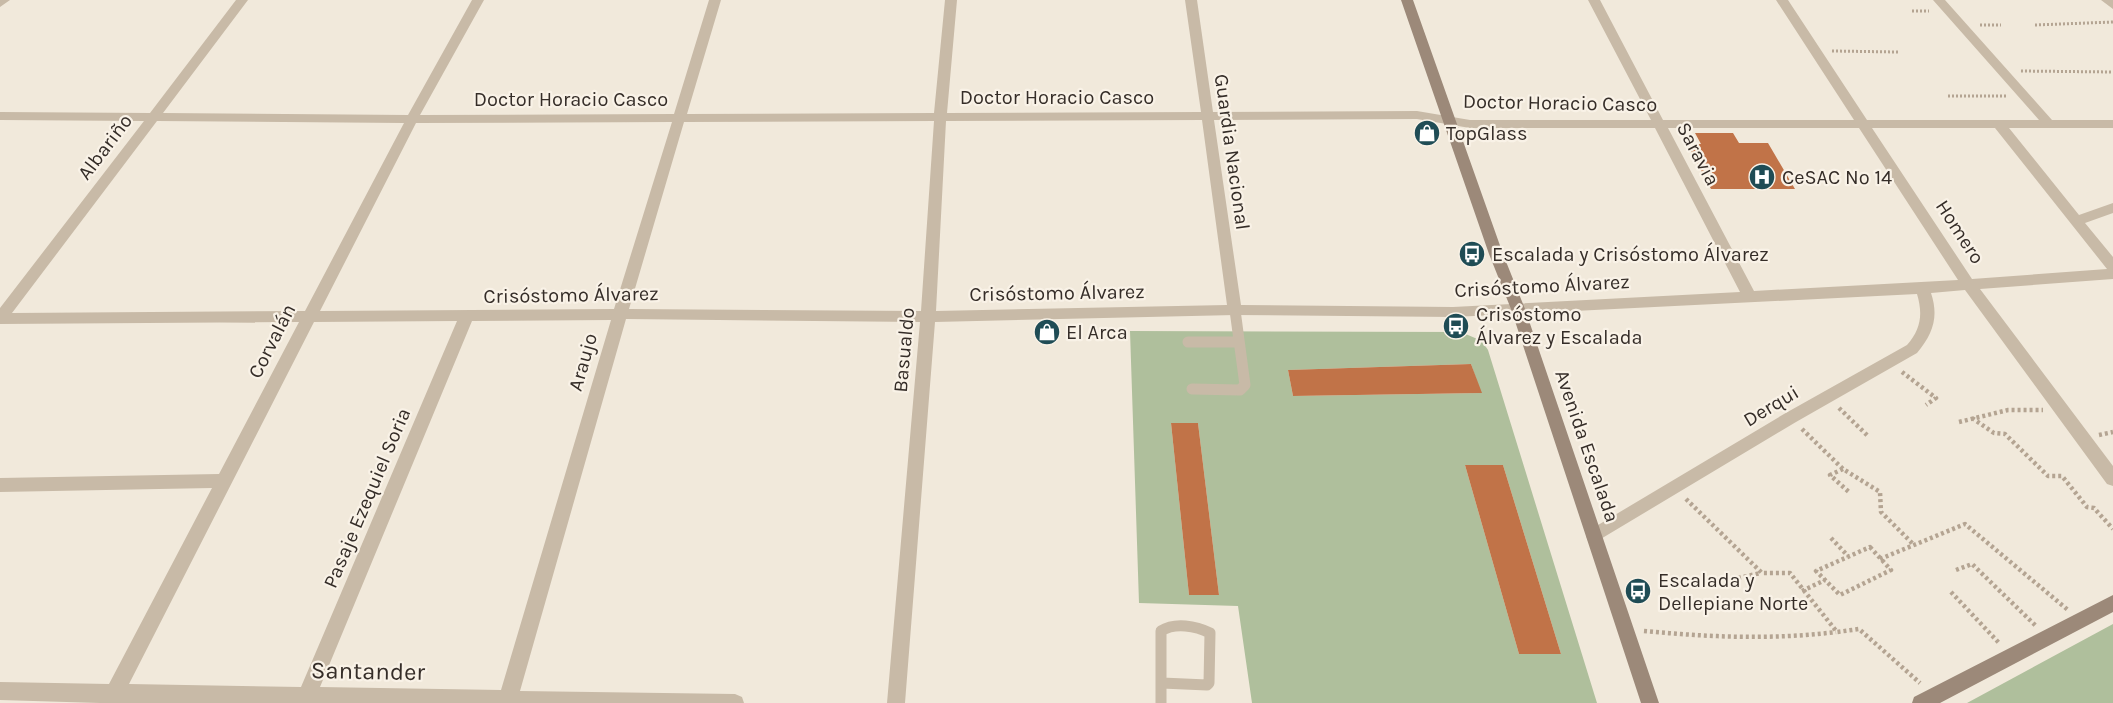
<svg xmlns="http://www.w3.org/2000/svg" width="2113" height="703" viewBox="0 0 2113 703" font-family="Karla,sans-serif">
  <rect width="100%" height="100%" fill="#f1e9db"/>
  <path fill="#afbf9c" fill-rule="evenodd" d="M 1130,331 L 1461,332 L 1482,341 L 1488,350 L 1597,703 L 1252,703 L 1238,606 L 1139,603 ZM 1471,364 L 1481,393 L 1293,396 L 1288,370 ZM 1171,423 L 1198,423 L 1219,595 L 1189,595 ZM 1465,465 L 1503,465 L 1561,654 L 1519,654 Z
    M 2113,624 L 2113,703 L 1967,703 Z"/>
  <path fill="#c17348" d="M 1695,133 L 1733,133 L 1739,143 L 1768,143 L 1795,189 L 1711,189 L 1687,144 L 1701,144 Z
    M 1471,364 L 1482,393 L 1293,396 L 1288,370 Z
    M 1171,423 L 1198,423 L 1219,595 L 1189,595 Z
    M 1465,465 L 1503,465 L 1561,654 L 1519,654 Z"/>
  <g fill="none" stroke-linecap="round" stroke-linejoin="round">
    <path stroke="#b4a492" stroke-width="3" stroke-dasharray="2 2" stroke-linecap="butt" d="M 1912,11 L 1929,11
      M 1980,25 L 2001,25
      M 2035,25 L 2113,22
      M 1832,51 L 1898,52
      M 2021,71 L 2113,72
      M 1948,96 L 2006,96"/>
    <path stroke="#b4a492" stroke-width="4.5" stroke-dasharray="3 3" stroke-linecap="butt" d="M 1902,372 L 1936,398 L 1926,405
      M 1839,408 L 1869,437
      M 1972,418 L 1994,433 L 2005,434 L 2048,476 L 2062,476 L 2087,507 L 2094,508 L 2113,529
      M 1959,422 L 2008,410 L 2043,410
      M 1802,429 L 1843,469 L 1880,492 L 1881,512 L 1914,545
      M 2099,435 L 2113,432
      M 1843,469 L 1830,475 L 1850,493
      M 1686,499 L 1762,573 L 1790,573 L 1837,632 L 1859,629 L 1920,683
      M 1831,538 L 1848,556
      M 1870,547 L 1891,570 L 1840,595 L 1816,571 Z
      M 1880,559 L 1965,524 L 2068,610
      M 1956,570 L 1972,564 L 2036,626
      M 1738,578 L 1761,573
      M 1802,591 L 1825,580
      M 1951,592 L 2000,644
      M 1644,631 C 1708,637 1772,640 1836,632"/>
    <path stroke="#c8baa7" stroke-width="11" d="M 1188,342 L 1239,342
      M 1192,389 L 1240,390 L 1245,385 L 1235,310
      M 1161,703 L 1161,631 C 1175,622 1196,626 1210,633 L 1209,683 L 1207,685 L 1162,683"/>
    <path fill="#c8baa7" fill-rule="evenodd" d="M 0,0 L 10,0 L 0,7 Z
      M 236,0 L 248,0 L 163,113 L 408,115 L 472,0 L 484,0 L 420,115 L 674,114 L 709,0 L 721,0 L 687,114 L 934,113 L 945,0 L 957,0 L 947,113 L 1201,112 L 1185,0 L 1197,0 L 1213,112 L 1417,111 L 1470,120 L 1651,120 L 1588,0 L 1600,0 L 1663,120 L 1854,120 L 1776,0 L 1788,0 L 1867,120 L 2039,120 L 1933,0 L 1945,0 L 2052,120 L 2113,120 L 2113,128 L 2009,128 L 2079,215 L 2113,203 L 2113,213 L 2085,223 L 2113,257 L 2113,279 L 1980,289 L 2113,466 L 2113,486 L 2107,484 L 1965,290 L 1931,293 C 1939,317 1933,334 1917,353 L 1796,422 L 1594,543 L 1588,541 L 1586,536 L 1588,531 L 1784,414 L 1907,345 C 1921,329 1923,314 1917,294 L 1453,317 L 1235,315 L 935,322 L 905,703 L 887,703 L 920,322 L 626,319 L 520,691 L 735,694 L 742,697 L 744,703 L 100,703 L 0,700 L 0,682 L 109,684 L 212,488 L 0,492 L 0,478 L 219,474 L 299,322 L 0,324 L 0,308 L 144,121 L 0,120 L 0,112 L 150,113 ZM 1417,119 L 1470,128 L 1655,128 L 1740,292 L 1453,307 L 1241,305 L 1214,120 ZM 1202,120 L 1227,305 L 936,311 L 946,121 ZM 157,121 L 404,123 L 305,311 L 12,313 ZM 934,121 L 921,311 L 629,309 L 684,122 ZM 672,122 L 614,309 L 320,311 L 416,123 ZM 1668,128 L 1859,128 L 1958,280 L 1754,291 ZM 1872,128 L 1995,128 L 2107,269 L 1972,279 ZM 611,320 L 501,690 L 320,687 L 472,321 ZM 457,321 L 301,687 L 129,684 L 314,322 Z
      M 2101,0 L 2113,0 L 2113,9 Z"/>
    <path fill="#9c8979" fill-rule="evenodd" d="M 1401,0 L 1413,0 L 1503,254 L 1525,309 L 1659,703 L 1641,703 L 1511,309 L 1489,254 Z
      M 2113,595 L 2113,612 L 1940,703 L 1912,703 L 1914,697 Z"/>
  </g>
  <defs>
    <symbol id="shop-disc" viewBox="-11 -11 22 22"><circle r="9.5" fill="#1f4c55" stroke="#f9f2e7"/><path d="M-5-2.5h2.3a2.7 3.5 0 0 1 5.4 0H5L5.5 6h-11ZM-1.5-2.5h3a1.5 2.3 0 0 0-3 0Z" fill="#fff"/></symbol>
    <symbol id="hospital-disc" viewBox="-11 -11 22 22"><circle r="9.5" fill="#1f4c55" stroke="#f9f2e7"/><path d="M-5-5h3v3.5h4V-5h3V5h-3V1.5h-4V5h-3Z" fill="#fff"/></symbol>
    <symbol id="bus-disc" viewBox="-11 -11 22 22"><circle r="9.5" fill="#1f4c55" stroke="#f9f2e7"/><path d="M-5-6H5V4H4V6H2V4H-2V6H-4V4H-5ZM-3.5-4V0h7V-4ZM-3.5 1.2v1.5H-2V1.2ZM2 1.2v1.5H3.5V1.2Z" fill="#fff"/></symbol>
  </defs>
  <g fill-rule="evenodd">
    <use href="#shop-disc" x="1412" y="118" width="30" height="30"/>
    <use href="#hospital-disc" x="1747" y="162" width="30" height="30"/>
    <use href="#bus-disc" x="1457" y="239" width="30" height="30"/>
    <use href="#bus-disc" x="1441" y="311" width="30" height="30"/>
    <use href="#shop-disc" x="1032" y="317" width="30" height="30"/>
    <use href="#bus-disc" x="1623" y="576" width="30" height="30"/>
  </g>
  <g text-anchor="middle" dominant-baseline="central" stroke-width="4.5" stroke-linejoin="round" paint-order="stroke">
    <g font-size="20" fill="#352d28" stroke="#f9f2e7">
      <text x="1057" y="97">Doctor Horacio Casco</text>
      <text x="571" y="99">Doctor Horacio Casco</text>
      <text transform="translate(1560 103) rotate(1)">Doctor Horacio Casco</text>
      <text transform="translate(105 147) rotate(-53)">Albariño</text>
      <text transform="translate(1232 152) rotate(82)">Guardia Nacional</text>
      <text transform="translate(1698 154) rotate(62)">Saravia</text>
      <text transform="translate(1960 232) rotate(57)">Homero</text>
      <text transform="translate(1542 286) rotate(-3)">Crisóstomo Álvarez</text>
      <text transform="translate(1057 293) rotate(-1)">Crisóstomo Álvarez</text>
      <text transform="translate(571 295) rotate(-1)">Crisóstomo Álvarez</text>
      <text transform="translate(272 341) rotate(-63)">Corvalán</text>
      <text transform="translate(904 350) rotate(-85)">Basualdo</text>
      <text transform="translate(583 362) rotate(-74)">Araujo</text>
      <text transform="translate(1771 406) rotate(-31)">Derqui</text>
      <text transform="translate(1587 446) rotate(71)">Avenida Escalada</text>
      <text transform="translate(367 498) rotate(-67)">Pasaje Ezequiel Soria</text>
    </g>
    <g font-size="20" fill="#352d28" stroke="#f9f2e7" text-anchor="start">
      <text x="1446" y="133">TopGlass</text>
      <text x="1782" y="177">CeSAC Nº 14</text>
      <text x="1492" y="254">Escalada y Crisóstomo Álvarez</text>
      <text x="1476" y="314">Crisóstomo<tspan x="1476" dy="23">Álvarez y Escalada</tspan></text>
      <text x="1066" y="332">El Arca</text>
      <text x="1658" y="580">Escalada y<tspan x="1658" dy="23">Dellepiane Norte</tspan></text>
    </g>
    <g font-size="24" fill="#352d28" stroke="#f9f2e7">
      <text transform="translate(368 671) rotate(1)">Santander</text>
    </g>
  </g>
</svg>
